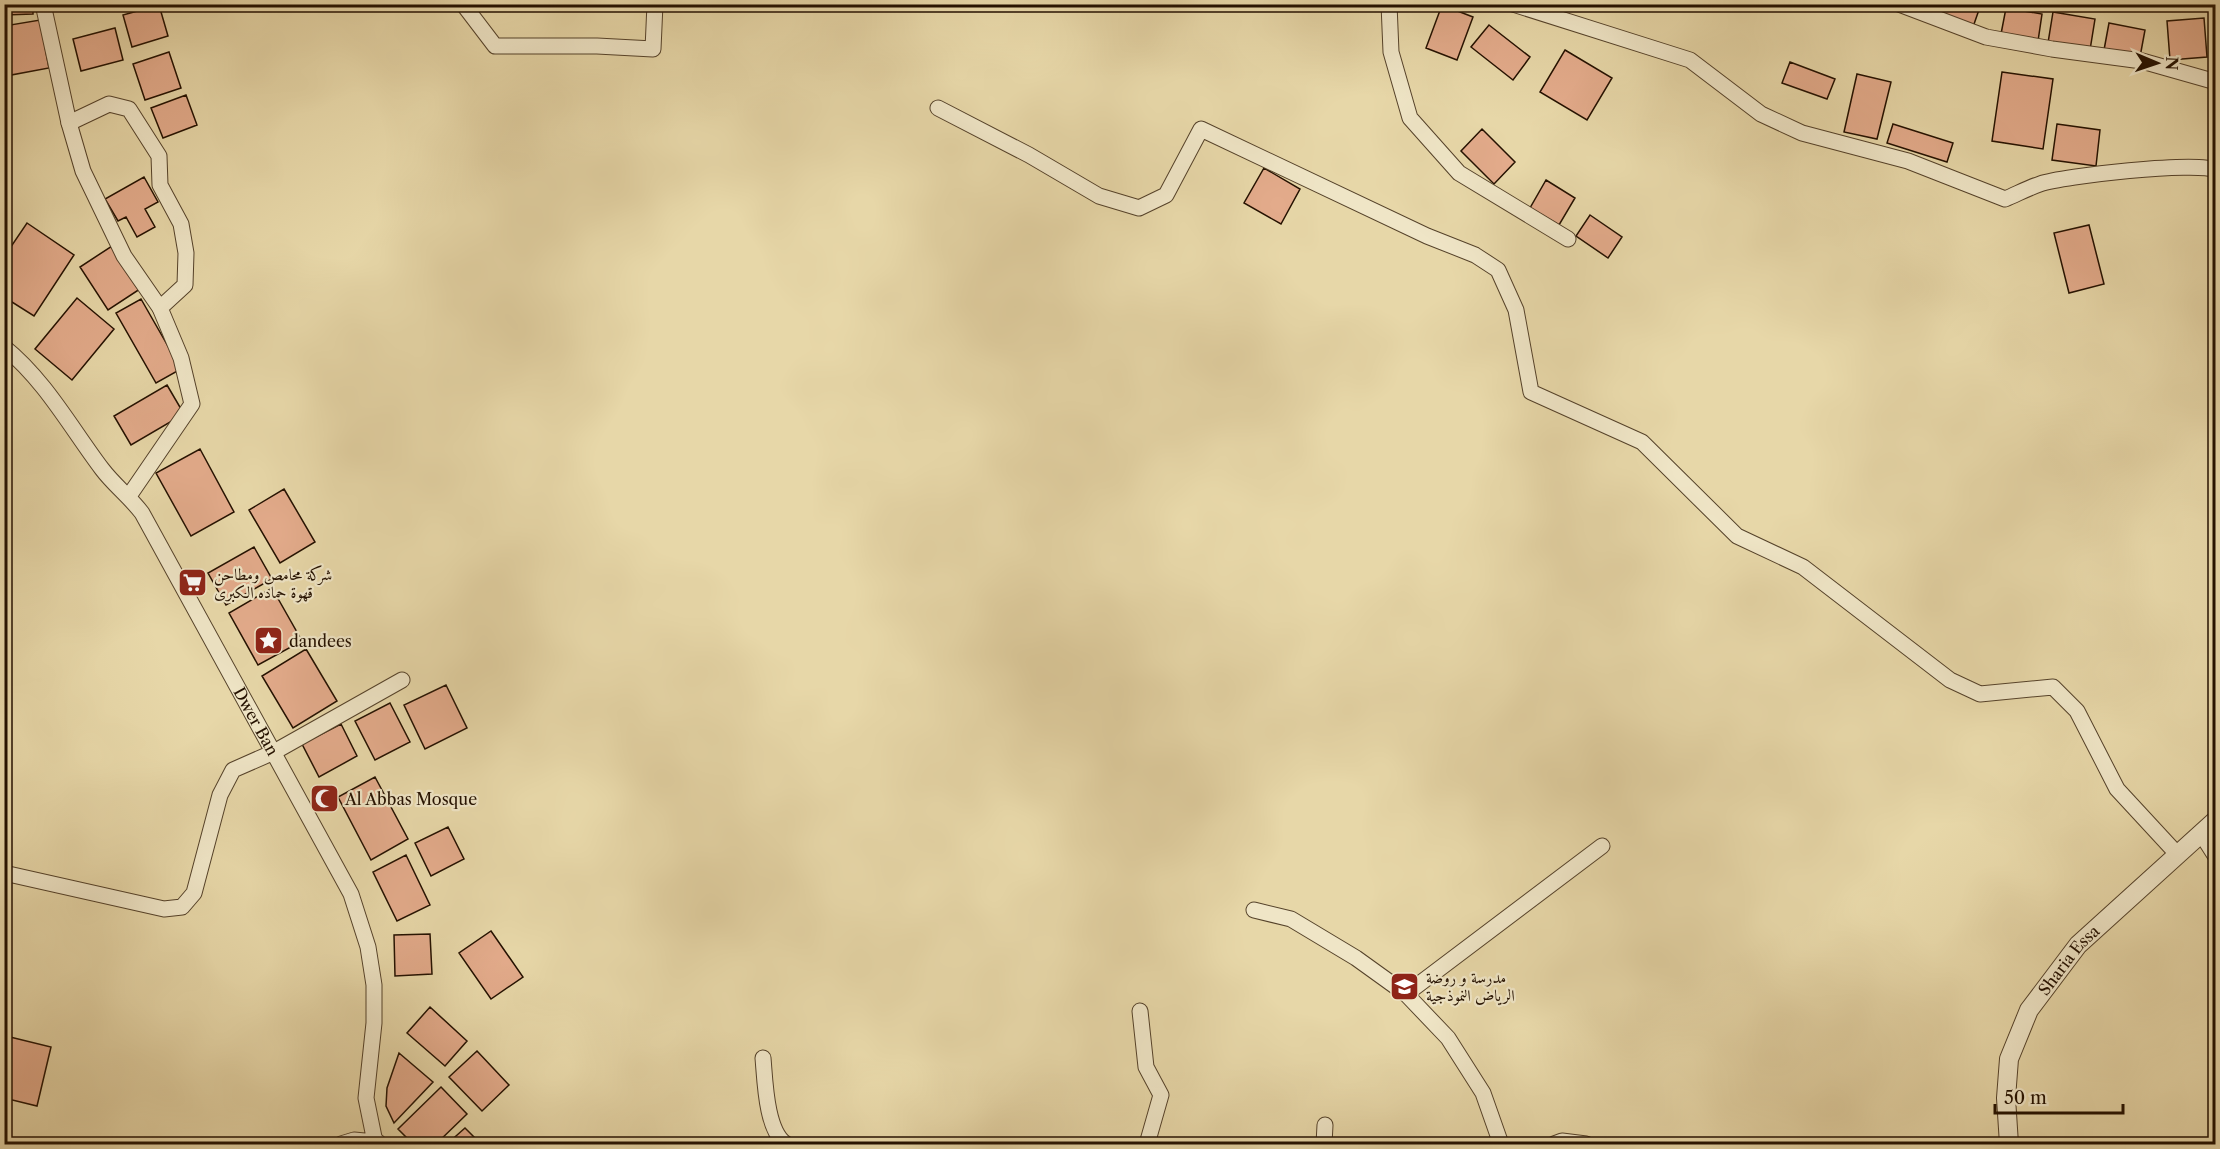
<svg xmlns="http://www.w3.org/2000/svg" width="2220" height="1149" viewBox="0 0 2220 1149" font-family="'Libre Caslon Text',Amiri,serif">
  <rect width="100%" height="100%" fill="#e7d7a8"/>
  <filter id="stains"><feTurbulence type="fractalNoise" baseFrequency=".00333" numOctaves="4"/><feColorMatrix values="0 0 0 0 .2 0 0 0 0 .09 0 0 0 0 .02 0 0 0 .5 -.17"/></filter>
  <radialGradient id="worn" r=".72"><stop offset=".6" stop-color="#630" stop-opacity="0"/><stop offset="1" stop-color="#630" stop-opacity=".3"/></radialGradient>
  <path fill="#e3ab8b" stroke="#241100" stroke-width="1.5" d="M 4,4 L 33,4 L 33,14 L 4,15 Z
    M 1933,4 L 1981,4 L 1973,27 L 1931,12 Z
    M 159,5 L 168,36 L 132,47 L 123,15 Z
    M 1442,5 L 1473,17 L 1457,60 L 1426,48 Z
    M 2006,8 L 2042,14 L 2038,41 L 2001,34 Z
    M 2053,12 L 2095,19 L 2090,50 L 2048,43 Z
    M 2204,18 L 2207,57 L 2170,60 L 2167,21 Z
    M 40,20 L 49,68 L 11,75 L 4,26 Z
    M 2109,23 L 2145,30 L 2140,57 L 2104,50 Z
    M 1489,25 L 1530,57 L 1513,80 L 1471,47 Z
    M 115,28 L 123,60 L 81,71 L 73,39 Z
    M 1565,50 L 1612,78 L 1587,120 L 1540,92 Z
    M 169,52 L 181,88 L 145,100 L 133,64 Z
    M 1790,62 L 1835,79 L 1827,99 L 1782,83 Z
    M 2002,72 L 2053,79 L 2043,149 L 1992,141 Z
    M 1857,74 L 1891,82 L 1877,139 L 1844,132 Z
    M 186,95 L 197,125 L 163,138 L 151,108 Z
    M 1893,124 L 1953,143 L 1947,162 L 1887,143 Z
    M 2057,124 L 2100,130 L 2096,166 L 2052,160 Z
    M 1482,129 L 1515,162 L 1494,184 L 1461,151 Z
    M 1264,168 L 1300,189 L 1281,224 L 1244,203 Z
    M 144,177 L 158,202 L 145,209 L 155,227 L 137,237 L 126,217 L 118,221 L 105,199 Z
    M 1546,180 L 1575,198 L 1559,225 L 1530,208 Z
    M 1590,215 L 1622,237 L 1608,258 L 1576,236 Z
    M 27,223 L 74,255 L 34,316 L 4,297 L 4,257 Z
    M 2089,225 L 2104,284 L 2069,293 L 2054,233 Z
    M 112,246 L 140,289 L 108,310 L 80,267 Z
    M 77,298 L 114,329 L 72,380 L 35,349 Z
    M 141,299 L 181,369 L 156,383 L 116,313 Z
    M 167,385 L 184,414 L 131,445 L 114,416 Z
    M 200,449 L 234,512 L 191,536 L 156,473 Z
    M 284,489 L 315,542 L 280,563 L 249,510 Z
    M 254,547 L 272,579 L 226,605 L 208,573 Z
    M 272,588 L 302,641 L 258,665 L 229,613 Z
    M 306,649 L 337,701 L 293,728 L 262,676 Z
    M 446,685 L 467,728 L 425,749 L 404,705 Z
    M 390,703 L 410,742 L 375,760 L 355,721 Z
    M 341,724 L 357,756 L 319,777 L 302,744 Z
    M 375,777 L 408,839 L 371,860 L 338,797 Z
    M 448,827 L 464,859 L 431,876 L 415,843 Z
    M 406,855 L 430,905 L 397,921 L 373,872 Z
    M 491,931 L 523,977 L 491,999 L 459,953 Z
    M 430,934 L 432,974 L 395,976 L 394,935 Z
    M 430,1007 L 467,1041 L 445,1066 L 407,1033 Z
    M 6,1036 L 51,1047 L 37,1106 L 4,1098 Z
    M 477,1051 L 509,1085 L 482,1111 L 449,1077 Z
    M 399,1053 L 433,1082 L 394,1123 L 386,1106 L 387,1088 Z
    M 441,1087 L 467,1114 L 436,1144 L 413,1144 L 398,1129 Z
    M 465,1128 L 481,1144 L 447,1144 Z"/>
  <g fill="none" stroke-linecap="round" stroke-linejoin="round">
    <defs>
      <g id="minor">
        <path d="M 43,4 L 69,123 L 83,171 L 124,256 L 160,308 L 181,358 L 192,404 L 129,496"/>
        <path d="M 463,4 L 495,46 L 597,46 L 653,49 L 655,4"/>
        <path d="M 1389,4 L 1391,52 L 1410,118 L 1459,173 L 1568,239"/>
        <path d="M 1513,4 L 1690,60 L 1761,114 L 1802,133 L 1908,161 L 2005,199 C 2017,194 2028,188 2040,184 C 2063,176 2196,161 2216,170"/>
        <path d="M 1899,4 L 1986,37 L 2052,49 L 2142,61 L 2216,82"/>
        <path d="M 938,108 L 1029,155 L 1099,196 L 1139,208 L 1166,195 L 1201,129 L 1427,236 L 1475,255 L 1498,270 L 1516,310 L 1531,392 L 1642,442 L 1737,536 L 1803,567 L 1950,680 L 1980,694 L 2053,687 L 2077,711 L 2117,789 L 2178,855"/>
        <path d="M 69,123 L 109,104 L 129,109 L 159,156 L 160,185 L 181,224 L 186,253 L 185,285 L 160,308"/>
        <path id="s1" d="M 4,347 C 45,380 71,428 102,469 C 114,485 130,497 142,513 L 351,894 L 368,947 L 374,985 L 374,1023 L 366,1098 L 375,1142 L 354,1140 L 341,1144"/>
        <path d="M 2202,835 L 2216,857"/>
        <path d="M 4,873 L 164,909 L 182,907 L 194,893 L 220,795 L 233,770 L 274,752 L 402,680"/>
        <path d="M 1254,910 L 1291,919 L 1356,958 L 1406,994 L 1448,1038 L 1483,1093 L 1501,1144"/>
        <path d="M 1406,994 L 1602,846"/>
        <path d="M 1140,1011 L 1146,1067 L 1161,1095 L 1147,1144"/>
        <path d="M 763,1058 C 765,1080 766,1131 786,1144"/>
        <path d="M 1324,1144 L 1325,1125"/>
        <path d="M 1554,1144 L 1562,1141 L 1586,1144"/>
      </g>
      <g id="tertiary">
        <path d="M 375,1142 L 378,1144"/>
        <path id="s2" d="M 2009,1144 L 2006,1098 L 2009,1059 L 2029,1010 L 2078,945 L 2216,820"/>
      </g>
    </defs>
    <use href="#minor" stroke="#55422a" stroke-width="17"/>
    <use href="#tertiary" stroke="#55422a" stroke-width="20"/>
    <use href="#minor" stroke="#efe5c6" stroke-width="15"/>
    <use href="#tertiary" stroke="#efe5c6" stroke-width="18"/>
  </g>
  <defs>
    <symbol id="supermarket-square" viewBox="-11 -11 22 22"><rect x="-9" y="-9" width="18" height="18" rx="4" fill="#8f2418" stroke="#efe5c6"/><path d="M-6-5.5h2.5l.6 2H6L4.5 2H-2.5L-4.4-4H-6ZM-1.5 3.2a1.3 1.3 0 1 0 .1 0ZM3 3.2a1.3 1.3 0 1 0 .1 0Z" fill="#fff"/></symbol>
    <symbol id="sight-square" viewBox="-11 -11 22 22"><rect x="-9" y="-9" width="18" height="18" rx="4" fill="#8f2418" stroke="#efe5c6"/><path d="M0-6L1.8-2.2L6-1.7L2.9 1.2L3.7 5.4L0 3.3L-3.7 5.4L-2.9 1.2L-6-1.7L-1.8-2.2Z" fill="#fff"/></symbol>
    <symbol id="mosque-square" viewBox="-11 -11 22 22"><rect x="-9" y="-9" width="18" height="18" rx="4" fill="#8f2418" stroke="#efe5c6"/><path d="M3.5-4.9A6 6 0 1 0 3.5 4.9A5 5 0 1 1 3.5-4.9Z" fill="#fff"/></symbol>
    <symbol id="school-square" viewBox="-11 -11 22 22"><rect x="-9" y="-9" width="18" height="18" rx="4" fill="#8f2418" stroke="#efe5c6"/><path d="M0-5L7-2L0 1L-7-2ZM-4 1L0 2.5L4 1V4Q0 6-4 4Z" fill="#fff"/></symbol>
  </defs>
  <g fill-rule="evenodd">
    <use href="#supermarket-square" x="176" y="566" width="33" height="33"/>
    <use href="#sight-square" x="252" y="624" width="33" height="33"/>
    <use href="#mosque-square" x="308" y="782" width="33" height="33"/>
    <use href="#school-square" x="1388" y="970" width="33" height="33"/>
  </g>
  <g text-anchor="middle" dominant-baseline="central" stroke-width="4.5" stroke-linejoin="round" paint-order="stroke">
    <g font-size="16" fill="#241100" stroke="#efe5c6" text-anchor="start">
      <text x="214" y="574">شركة محامص ومطاحن<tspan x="214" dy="18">قهوة حماده الكبرى</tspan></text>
      <text x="289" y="641">dandees</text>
      <text x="345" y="799">Al Abbas Mosque</text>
      <text x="1426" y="977">مدرسة و روضة<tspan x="1426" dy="18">الرياض النموذجية</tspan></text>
    </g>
    <g font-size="16" fill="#241100" stroke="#efe5c6">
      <text stroke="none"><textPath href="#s1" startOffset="454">Dwer Ban</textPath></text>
      <text stroke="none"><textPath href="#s2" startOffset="202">Sharia Essa</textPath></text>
    </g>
  </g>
  <rect width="2220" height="1149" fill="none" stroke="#e7d7a8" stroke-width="24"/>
  <rect x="6" y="6" width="2208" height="1137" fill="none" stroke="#241100" stroke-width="3"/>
  <rect x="12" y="12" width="2196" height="1125" fill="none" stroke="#241100" stroke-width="1.5"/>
  <g transform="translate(2157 63) rotate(92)" stroke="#efe5c6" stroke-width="4.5" paint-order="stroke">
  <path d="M0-4.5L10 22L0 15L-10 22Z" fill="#241100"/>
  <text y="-9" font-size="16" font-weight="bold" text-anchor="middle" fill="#241100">N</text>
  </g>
  <path d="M1995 1104v9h128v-9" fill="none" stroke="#241100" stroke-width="3"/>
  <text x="2004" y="1104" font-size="18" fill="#241100" stroke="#efe5c6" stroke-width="4.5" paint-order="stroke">50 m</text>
  <rect width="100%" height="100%" filter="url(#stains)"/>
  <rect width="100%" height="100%" fill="url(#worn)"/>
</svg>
